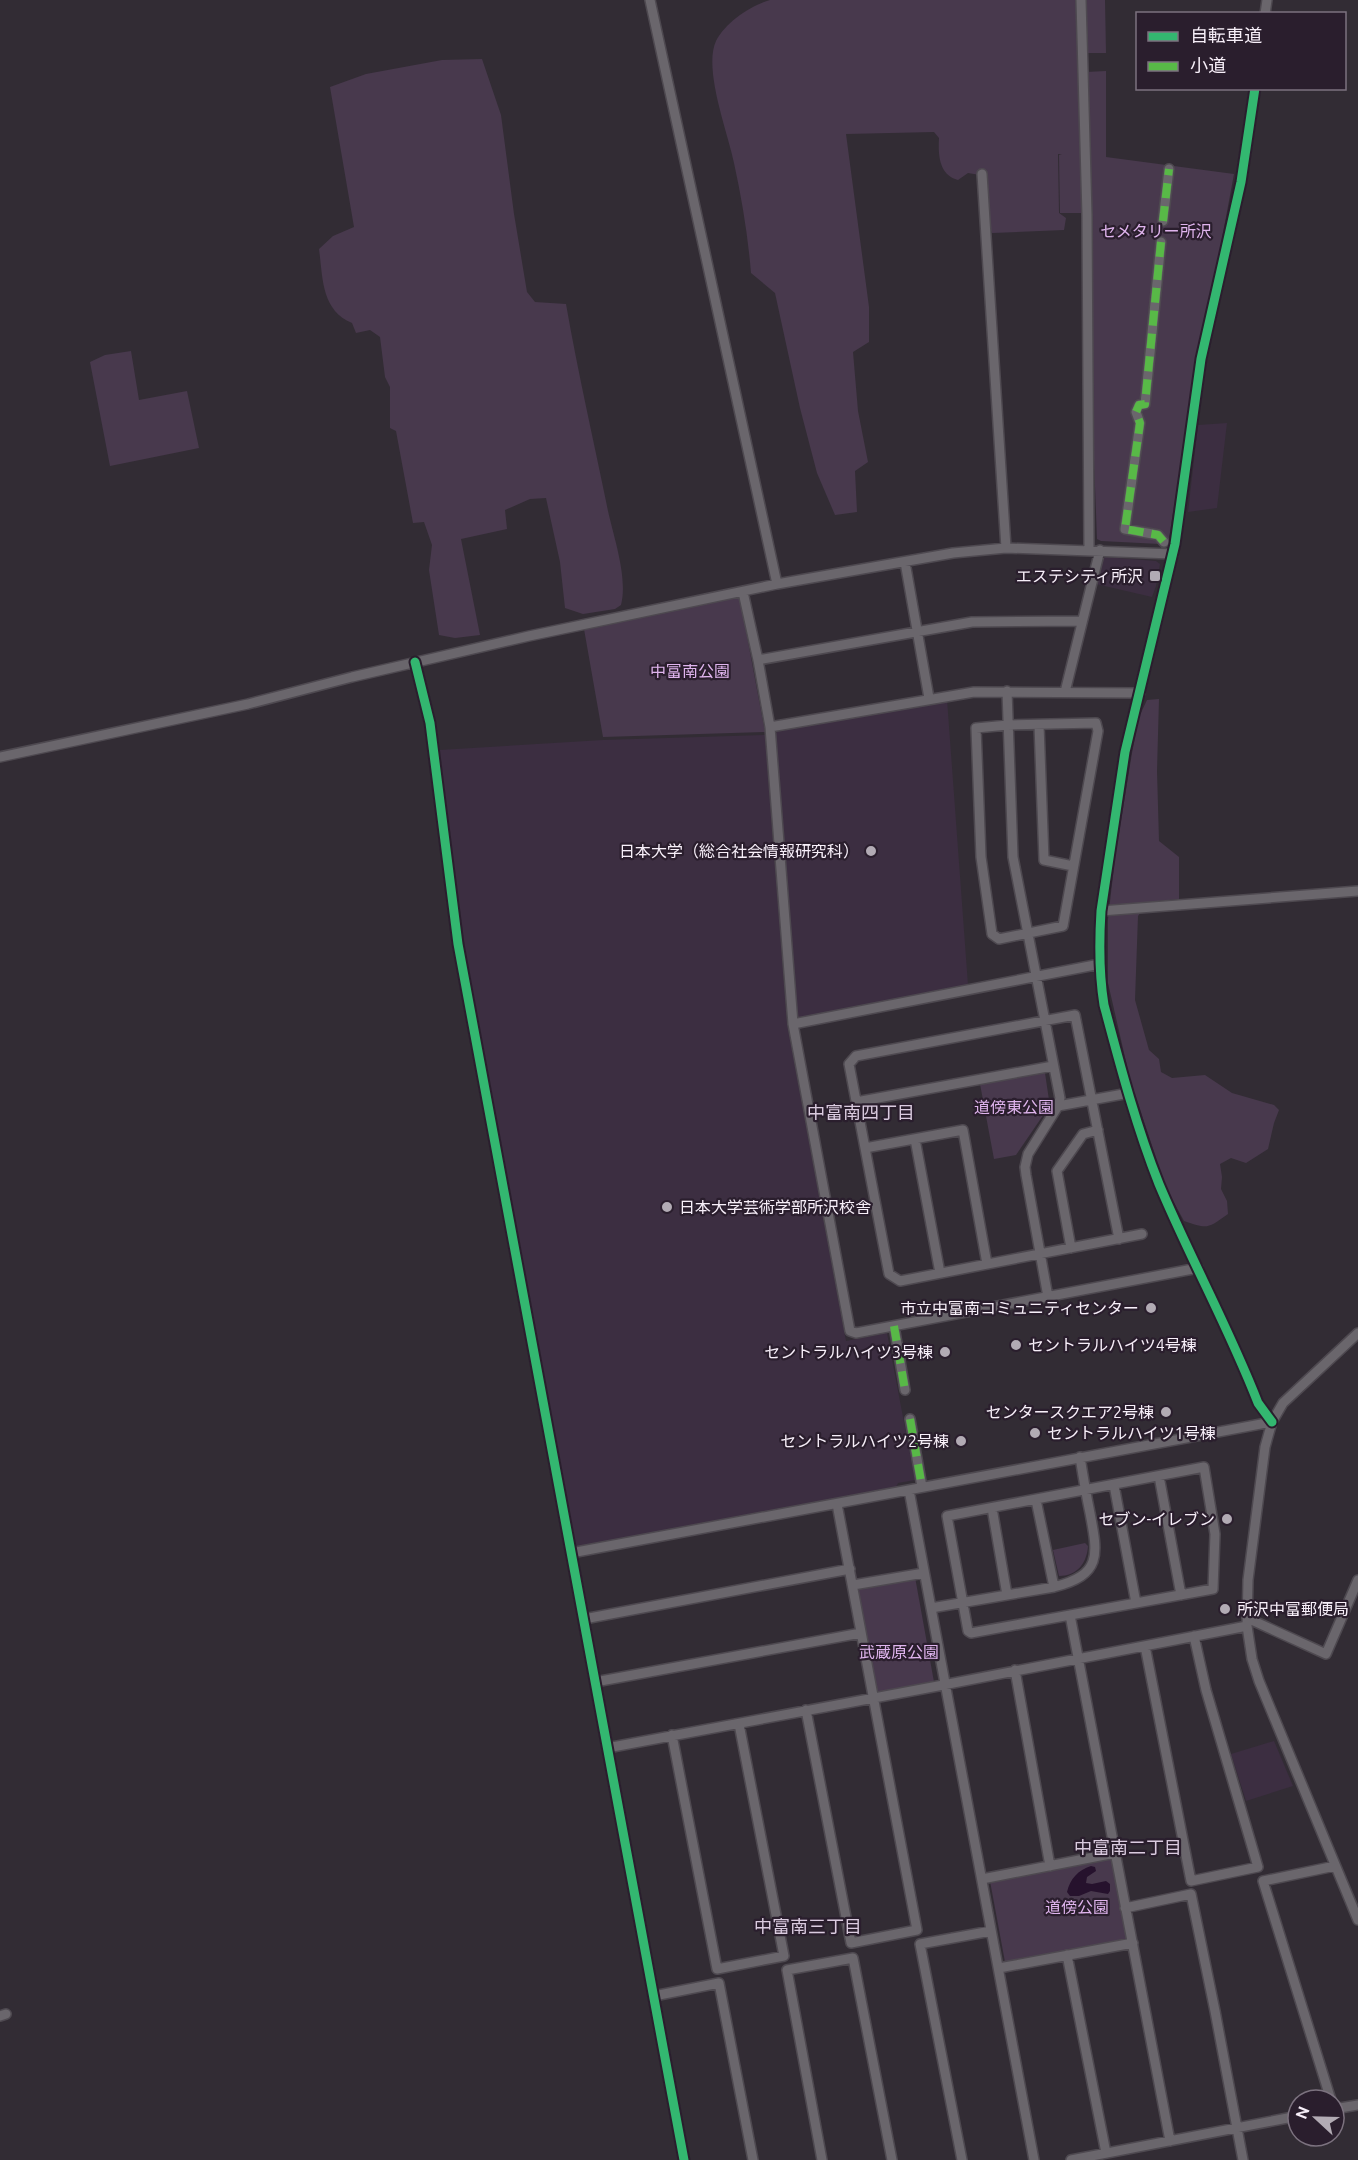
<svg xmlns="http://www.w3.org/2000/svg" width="1358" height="2160" viewBox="0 0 1358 2160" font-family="Ubuntu,'Noto Sans JP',sans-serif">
  <rect width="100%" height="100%" fill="#322c34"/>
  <path fill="#3c2e41" d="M 1227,423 L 1217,508 L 1188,512 L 1198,425 Z
    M 1105,557 L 1156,561 L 1160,564 L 1156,586 L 1152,597 L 1096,584 L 1101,560 Z
    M 947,699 L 968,985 L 799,1018 L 795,1015 L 775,734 L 778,731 Z
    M 765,735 L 787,1023 L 846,1341 L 887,1333 L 915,1480 L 898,1483 L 896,1487 L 577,1550 L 574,1548 L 465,950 L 439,750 L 603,740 Z
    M 1274,1741 L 1293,1786 L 1246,1801 L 1231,1754 Z"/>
  <path fill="#48394d" d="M 770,0 L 1105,0 L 1106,53 L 1086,53 L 1086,72 L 1106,71 L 1106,157 L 1234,174 L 1220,249 L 1198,350 L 1169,539 L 1160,544 L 1101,541 L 1097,539 L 1092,407 L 1090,213 L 1060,213 L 1059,155 L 1062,154 L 1058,154 L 1059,213 L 1066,218 L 1064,230 L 992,233 L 989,225 L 986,176 L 968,173 L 958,180 C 939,175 938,155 939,138 L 934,132 L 846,134 L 869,307 L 869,342 L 853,352 L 858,411 L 868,462 L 855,471 L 857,512 L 835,515 L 817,473 L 800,408 L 775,293 L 751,273 C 748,236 742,200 734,163 C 728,133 703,69 716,41 C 726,22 750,6 770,0 Z
    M 482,59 L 501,115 L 514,214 L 527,292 L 535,302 L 566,304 C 578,373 594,442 608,511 C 614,538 628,578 621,605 L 615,609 L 583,614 L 565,608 L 560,562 L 546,498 L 530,499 L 505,510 L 507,529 L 461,539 L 480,635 L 455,638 L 439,635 L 429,570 L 432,545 L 424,522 L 413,523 L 396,431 L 390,428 L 390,387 L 385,377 L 380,337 L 370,330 L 356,333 L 352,323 C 321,310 323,278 319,249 L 333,236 L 354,227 L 330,87 L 366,74 L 442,60 Z
    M 131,351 L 139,400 L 187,391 L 199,448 L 110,466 L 90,362 L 105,355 Z
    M 737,597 L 740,599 L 765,732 L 603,737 L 584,629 Z
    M 1159,699 L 1157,771 L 1159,841 L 1179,857 L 1179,899 L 1148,902 L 1138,916 L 1135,1000 L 1149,1050 L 1159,1059 L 1161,1072 L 1172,1078 L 1205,1075 L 1232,1093 L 1274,1105 L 1279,1110 L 1274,1123 L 1268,1149 L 1246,1163 L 1231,1158 L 1220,1164 L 1222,1177 L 1221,1189 L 1227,1201 L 1228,1214 C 1207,1229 1208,1229 1184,1221 L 1166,1188 L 1130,1079 L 1108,983 L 1108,919 L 1115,858 L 1132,753 L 1139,717 L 1147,700 Z
    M 1045,1073 L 1049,1100 L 1046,1111 L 1016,1155 L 994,1159 L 980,1084 Z
    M 1085,1543 L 1088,1546 C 1087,1563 1077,1576 1059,1576 L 1053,1550 Z
    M 915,1577 L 934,1682 L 878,1693 L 876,1691 L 858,1591 L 860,1588 Z
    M 1108,1858 L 1112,1860 L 1127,1936 L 1125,1941 L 1005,1962 L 990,1881 Z"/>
  <path fill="#26122d" d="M 1091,1866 L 1095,1867 L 1096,1871 L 1087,1877 L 1086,1883 L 1092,1884 L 1106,1881 L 1110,1884 L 1110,1891 L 1108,1894 L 1091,1891 L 1079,1896 L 1070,1896 L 1067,1892 C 1070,1879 1078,1870 1091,1866 Z"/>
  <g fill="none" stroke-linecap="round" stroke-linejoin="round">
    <defs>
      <path id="minor" d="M 650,0 L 777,584
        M 1081,0 L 1087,215 L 1089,550
        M 1265,14 L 1267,0
        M 1255,88 L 1241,182 L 1201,359 L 1175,544 L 1125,752 L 1101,911 C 1099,943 1099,974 1104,1005 C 1120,1065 1136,1126 1159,1184 C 1190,1258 1229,1328 1258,1403 L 1272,1422
        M 982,174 L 1006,548
        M 1163,221 L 1169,169
        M 1161,242 L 1145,404 L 1139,405 L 1136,412 L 1140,423 L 1125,529 L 1158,535 L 1164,542
        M 905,562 L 929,698
        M 743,592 L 758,660 L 770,727 L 793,1024 L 850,1331 L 856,1333 L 1198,1268
        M 758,660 L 972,622 L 1082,621
        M 415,662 L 430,723 L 458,944 L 684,2160
        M 1007,691 L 1013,857 L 1060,1098 L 1058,1106
        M 1065,692 L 1100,550
        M 1096,723 L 1098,731 L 1063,926 L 999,939 L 992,934 L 981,857 L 976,728 L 1008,725 Z
        M 1039,725 L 1044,860 L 1073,866
        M 770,727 L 974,692 L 1140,693
        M 0,757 L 248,704 L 352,677 L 529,636 L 777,584 L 953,553 L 1006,548 L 1173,554
        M 1101,911 L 1358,891
        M 793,1024 L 1100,964
        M 856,1102 L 1053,1066
        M 915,1139 L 940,1273
        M 865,1148 L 963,1130 L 987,1264
        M 1119,1239 L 1075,1015 L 856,1056 L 849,1064 L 889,1274 L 900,1281 C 981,1265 1062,1250 1142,1234
        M 1071,1248 L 1057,1171 L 1083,1134 L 1098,1130
        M 1048,1297 L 1026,1175 L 1025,1167 L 1028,1154 L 1058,1106 L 1129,1093
        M 894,1326 L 905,1390
        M 1358,1333 L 1283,1403 L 1272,1422 L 1265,1447 L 1248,1580 L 1247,1626 L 1252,1659 L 1259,1681 L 1358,1920
        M 910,1419 L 922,1487
        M 1204,1467 L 1215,1534 L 1213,1589 L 971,1633 L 968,1631 L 947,1516 Z
        M 1159,1476 L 1181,1595
        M 1114,1485 L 1136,1603
        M 909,1490 L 1034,2160
        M 1036,1500 L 1054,1587
        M 992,1508 L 1007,1595
        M 571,1553 L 1272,1422
        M 853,1585 L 924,1573
        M 931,1608 L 1054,1587 C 1102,1575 1098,1555 1090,1513 C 1086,1494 1083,1476 1080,1457
        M 1070,1615 L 1170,2141
        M 1247,1618 L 1326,1654 L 1358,1580
        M 584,1619 L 850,1569
        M 1145,1646 L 1191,1881 L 1258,1867 L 1206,1690 L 1194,1636
        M 1015,1670 L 1050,1866
        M 595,1682 L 861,1633
        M 806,1710 L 851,1943 L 917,1930 L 837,1504
        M 672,1735 L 717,1969 L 784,1956 L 739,1724
        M 607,1748 L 938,1686 L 1247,1626
        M 982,1879 L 1115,1853
        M 1125,1908 L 1191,1894 L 1215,2011 L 1243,2160
        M 1067,1955 L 1106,2153
        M 999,1968 L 1133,1943
        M 654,1996 L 719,1983 L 753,2160
        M 0,2016 L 6,2014
        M 1331,2100 L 1263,1881 L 1335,1866
        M 1334,2109 L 1358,2105
        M 822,2160 L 787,1970 L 853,1958 L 892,2160
        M 962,2160 L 920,1944 L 991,1931
        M 1071,2160 L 1298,2116"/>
    </defs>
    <use href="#minor" stroke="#4e4950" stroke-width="12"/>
    <use href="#minor" stroke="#6a666c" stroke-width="9"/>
    <path stroke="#58b947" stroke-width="8" stroke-dasharray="15 8" stroke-linecap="butt" d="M 1163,221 L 1169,169
      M 1161,242 L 1145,404 L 1139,405 L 1136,412 L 1140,423 L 1125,529 L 1158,535 L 1164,542
      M 894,1326 L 905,1390
      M 910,1419 L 922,1487"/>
    <defs>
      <path id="cycleway" d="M 1255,88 L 1241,182 L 1201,359 L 1175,544 L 1125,752 L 1101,911 C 1099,943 1099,974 1104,1005 C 1120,1065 1136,1126 1159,1184 C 1190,1258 1229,1328 1258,1403 L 1272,1422
        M 415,662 L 430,723 L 458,944 L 684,2160"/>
    </defs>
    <use href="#cycleway" stroke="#2a1e2d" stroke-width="13"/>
    <use href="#cycleway" stroke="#33b770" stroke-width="9"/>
  </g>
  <g fill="#b2abb4" stroke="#2a1e2d" stroke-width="2">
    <rect x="1149" y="570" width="12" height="12" rx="3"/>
    <circle cx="871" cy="851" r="6"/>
    <circle cx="667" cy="1207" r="6"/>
    <circle cx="1151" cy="1308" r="6"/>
    <circle cx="1016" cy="1345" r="6"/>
    <circle cx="945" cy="1352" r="6"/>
    <circle cx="1166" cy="1412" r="6"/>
    <circle cx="1035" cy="1433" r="6"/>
    <circle cx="961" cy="1441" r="6"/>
    <circle cx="1227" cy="1519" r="6"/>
    <circle cx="1225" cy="1609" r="6"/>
  </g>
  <g text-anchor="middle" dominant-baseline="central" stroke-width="4.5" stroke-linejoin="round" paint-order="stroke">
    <g font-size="16" fill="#dfb4ed" stroke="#2a1e2d">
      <text x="1156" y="231">セメタリー所沢</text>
      <text x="690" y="671">中富南公園</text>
      <text x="1014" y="1107">道傍東公園</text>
      <text x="899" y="1652">武蔵原公園</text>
      <text x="1077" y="1907">道傍公園</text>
    </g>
    <g font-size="16" fill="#f7eff9" stroke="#2a1e2d" text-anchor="end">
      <text x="1143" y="576">エステシティ所沢</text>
      <text x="859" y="851">日本大学（総合社会情報研究科）</text>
      <text x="679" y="1207" text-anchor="start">日本大学芸術学部所沢校舎</text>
      <text x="1139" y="1308">市立中富南コミュニティセンター</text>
      <text x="1028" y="1345" text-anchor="start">セントラルハイツ4号棟</text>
      <text x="933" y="1352">セントラルハイツ3号棟</text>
      <text x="1154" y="1412">センタースクエア2号棟</text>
      <text x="1047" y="1433" text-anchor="start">セントラルハイツ1号棟</text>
      <text x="949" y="1441">セントラルハイツ2号棟</text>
      <text x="1215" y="1519">セブン-イレブン</text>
      <text x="1237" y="1609" text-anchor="start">所沢中富郵便局</text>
    </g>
    <g font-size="18" fill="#dacbdf" stroke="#2a1e2d">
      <text x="861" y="1112">中富南四丁目</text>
      <text x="1128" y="1847">中富南二丁目</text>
      <text x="808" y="1926">中富南三丁目</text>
    </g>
  </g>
  <rect x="1136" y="12" width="210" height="78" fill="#2a1e2d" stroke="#7c727f" stroke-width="1.5"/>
  <rect x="1148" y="32" width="30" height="9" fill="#33b770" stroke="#7c727f" stroke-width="1.5"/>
  <text x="1190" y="42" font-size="18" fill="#f7eff9">自転車道</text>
  <rect x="1148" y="62" width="30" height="9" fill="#58b947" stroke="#7c727f" stroke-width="1.5"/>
  <text x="1190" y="72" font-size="18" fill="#f7eff9">小道</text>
  <g transform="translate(1316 2118) rotate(292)"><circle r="28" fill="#2a1e2d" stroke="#7c727f" stroke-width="1.5"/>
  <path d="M0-4.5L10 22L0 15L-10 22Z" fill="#b2abb4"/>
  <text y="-9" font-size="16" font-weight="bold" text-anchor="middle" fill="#f7eff9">N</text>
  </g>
</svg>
